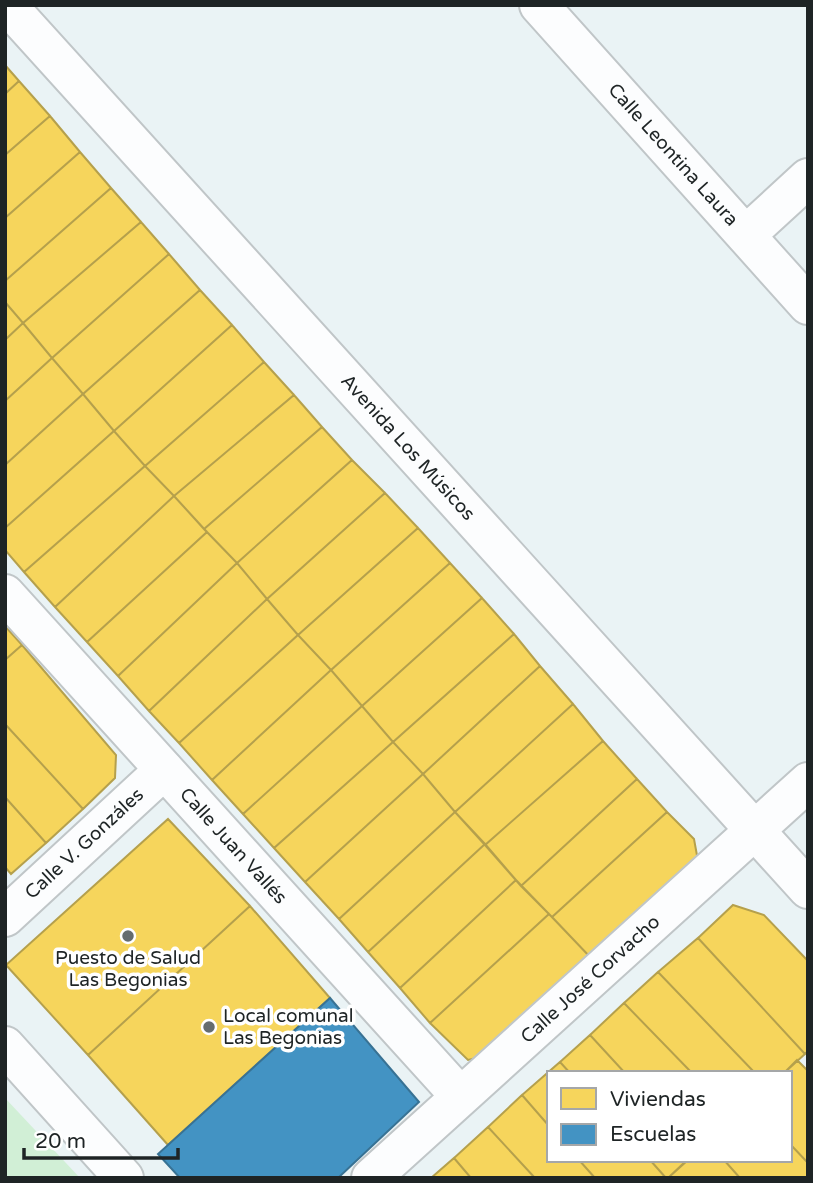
<svg xmlns="http://www.w3.org/2000/svg" width="813" height="1183" viewBox="0 0 813 1183" font-family="'Varela Round',sans-serif">
  <rect width="100%" height="100%" fill="#eaf3f5"/>
  <path fill="#d1efd6" d="M 5,1098 L 80,1178 L 5,1178 Z"/>
  <path fill="#f6d55c" stroke="#b5a04c" stroke-width="2" d="M 5,65 L 19,81 L 5,94 Z
    M 19,81 L 50,116 L 5,155 L 5,94 Z
    M 50,116 L 80,152 L 5,218 L 5,155 Z
    M 80,152 L 111,188 L 5,281 L 5,218 Z
    M 111,188 L 141,222 L 23,323 L 5,302 L 5,281 Z
    M 141,222 L 169,254 L 52,358 L 23,323 Z
    M 169,254 L 200,290 L 83,394 L 52,358 Z
    M 200,290 L 232,325 L 114,431 L 83,394 Z
    M 5,302 L 23,323 L 5,340 Z
    M 23,323 L 52,358 L 5,401 L 5,340 Z
    M 232,325 L 264,362 L 145,466 L 114,431 Z
    M 52,358 L 83,394 L 5,465 L 5,401 Z
    M 264,362 L 294,395 L 174,496 L 145,466 Z
    M 83,394 L 114,431 L 5,528 L 5,465 Z
    M 294,395 L 322,427 L 204,529 L 174,496 Z
    M 322,427 L 352,460 L 237,563 L 204,529 Z
    M 114,431 L 145,466 L 24,572 L 5,550 L 5,528 Z
    M 352,460 L 385,493 L 267,599 L 237,563 Z
    M 145,466 L 174,496 L 55,607 L 24,572 Z
    M 385,493 L 418,528 L 298,635 L 267,599 Z
    M 174,496 L 207,532 L 87,642 L 55,607 Z
    M 418,528 L 450,563 L 331,670 L 298,635 Z
    M 207,532 L 237,563 L 118,676 L 87,642 Z
    M 237,563 L 267,599 L 149,711 L 118,676 Z
    M 450,563 L 482,598 L 362,706 L 331,670 Z
    M 482,598 L 514,634 L 393,742 L 362,706 Z
    M 267,599 L 298,635 L 179,743 L 149,711 Z
    M 5,626 L 22,645 L 5,660 Z
    M 514,634 L 540,666 L 423,774 L 393,742 Z
    M 298,635 L 331,670 L 212,780 L 179,743 Z
    M 22,645 L 116,755 L 115,778 L 83,809 L 5,724 L 5,660 Z
    M 540,666 L 573,704 L 455,812 L 423,774 Z
    M 331,670 L 362,706 L 243,814 L 212,780 Z
    M 573,704 L 603,741 L 485,845 L 455,812 Z
    M 362,706 L 393,742 L 274,848 L 243,814 Z
    M 5,724 L 83,809 L 46,843 L 5,797 Z
    M 603,741 L 637,779 L 521,886 L 485,845 Z
    M 393,742 L 423,774 L 305,882 L 274,848 Z
    M 423,774 L 455,812 L 339,919 L 305,882 Z
    M 637,779 L 667,812 L 552,917 L 521,886 Z
    M 5,797 L 46,843 L 11,874 L 5,867 Z
    M 455,812 L 485,844 L 368,952 L 339,919 Z
    M 667,812 L 694,839 L 698,861 L 591,958 L 552,917 Z
    M 168,819 L 250,906 L 88,1055 L 6,965 Z
    M 485,844 L 516,880 L 400,988 L 368,952 Z
    M 516,880 L 549,914 L 430,1023 L 400,988 Z
    M 733,905 L 764,915 L 808,961 L 808,1051 L 805,1054 L 698,938 Z
    M 250,906 L 330,998 L 168,1145 L 88,1055 Z
    M 549,914 L 591,958 L 485,1056 L 468,1060 L 430,1023 Z
    M 698,938 L 805,1054 L 784,1073 L 755,1073 L 658,972 Z
    M 658,972 L 755,1073 L 692,1073 L 624,1003 Z
    M 624,1003 L 692,1073 L 625,1073 L 590,1035 Z
    M 590,1035 L 625,1073 L 570,1073 L 560,1062 Z
    M 797,1060 L 808,1071 L 808,1163 L 790,1144 L 790,1073 L 784,1073 Z
    M 560,1062 L 570,1073 L 549,1073 L 549,1126 L 522,1095 Z
    M 522,1095 L 549,1126 L 549,1160 L 579,1160 L 595,1178 L 535,1178 L 488,1127 Z
    M 488,1127 L 535,1178 L 471,1178 L 454,1158 Z
    M 790,1144 L 808,1163 L 808,1178 L 740,1178 L 724,1160 L 790,1160 Z
    M 454,1158 L 471,1178 L 431,1178 Z
    M 579,1160 L 650,1160 L 666,1178 L 595,1178 Z
    M 650,1160 L 687,1160 L 668,1178 L 666,1178 Z
    M 688,1160 L 724,1160 L 740,1178 L 668,1178 Z"/>
  <path fill="#4393c3" stroke="#387294" stroke-width="2" d="M 330,998 L 419,1102 L 338,1178 L 180,1178 L 158,1154 Z"/>
  <g fill="none" stroke-linecap="round" stroke-linejoin="round">
    <defs>
      <g id="minor">
        <path id="s1" d="M 539,5 L 808,305"/>
        <path d="M 746,235 L 808,178"/>
        <path id="s2" d="M 5,594 L 460,1096"/>
        <path id="s3" d="M 5,917 L 164,770"/>
        <path d="M 5,1046 L 124,1178"/>
        <path id="s4" d="M 371,1178 L 808,782"/>
      </g>
      <g id="tertiary">
        <path id="s5" d="M 7,5 L 808,889"/>
      </g>
    </defs>
    <use href="#minor" stroke="#c0c6c8" stroke-width="42"/>
    <use href="#tertiary" stroke="#c0c6c8" stroke-width="42"/>
    <use href="#minor" stroke="#fcfdfe" stroke-width="38"/>
    <use href="#tertiary" stroke="#fcfdfe" stroke-width="38"/>
  </g>
  <g fill="#656c6e" stroke="#fff" stroke-width="2.5">
    <circle cx="128" cy="936" r="7"/>
    <circle cx="209" cy="1027" r="7"/>
  </g>
  <g text-anchor="middle" dominant-baseline="central" stroke-width="7" stroke-linejoin="round" paint-order="stroke">
    <g font-size="19" fill="#1e2425" stroke="#fff">
      <text stroke="none"><textPath href="#s1" startOffset="201">Calle Leontina Laura</textPath></text>
      <text stroke="none"><textPath href="#s5" startOffset="597">Avenida Los Músicos</textPath></text>
      <text stroke="none"><textPath href="#s3" startOffset="108">Calle V. Gonzáles</textPath></text>
      <text stroke="none"><textPath href="#s2" startOffset="340">Calle Juan Vallés</textPath></text>
      <text stroke="none"><textPath href="#s4" startOffset="296">Calle José Corvacho</textPath></text>
    </g>
    <g font-size="19" fill="#1e2425" stroke="#fff">
      <text x="128" y="958">Puesto de Salud<tspan x="128" dy="22">Las Begonias</tspan></text>
      <text x="223" y="1016" text-anchor="start">Local comunal<tspan x="223" dy="22">Las Begonias</tspan></text>
    </g>
  </g>
  <rect width="813" height="1183" fill="none" stroke="#1e2425" stroke-width="14"/>
  <rect x="547" y="1071" width="245" height="91" fill="#ffffff" stroke="#a5a7a8" stroke-width="2"/>
  <rect x="561" y="1088" width="35" height="21" fill="#f6d55c" stroke="#a5a7a8" stroke-width="2"/>
  <text x="610" y="1106" font-size="21" fill="#1e2425">Viviendas</text>
  <rect x="561" y="1124" width="35" height="21" fill="#4393c3" stroke="#a5a7a8" stroke-width="2"/>
  <text x="610" y="1141" font-size="21" fill="#1e2425">Escuelas</text>
  <path d="M24 1148v10h154v-10" fill="none" stroke="#1e2425" stroke-width="3.5"/>
  <text x="35" y="1148" font-size="21" fill="#1e2425" stroke="#ffffff" stroke-width="5" paint-order="stroke">20 m</text>
</svg>
